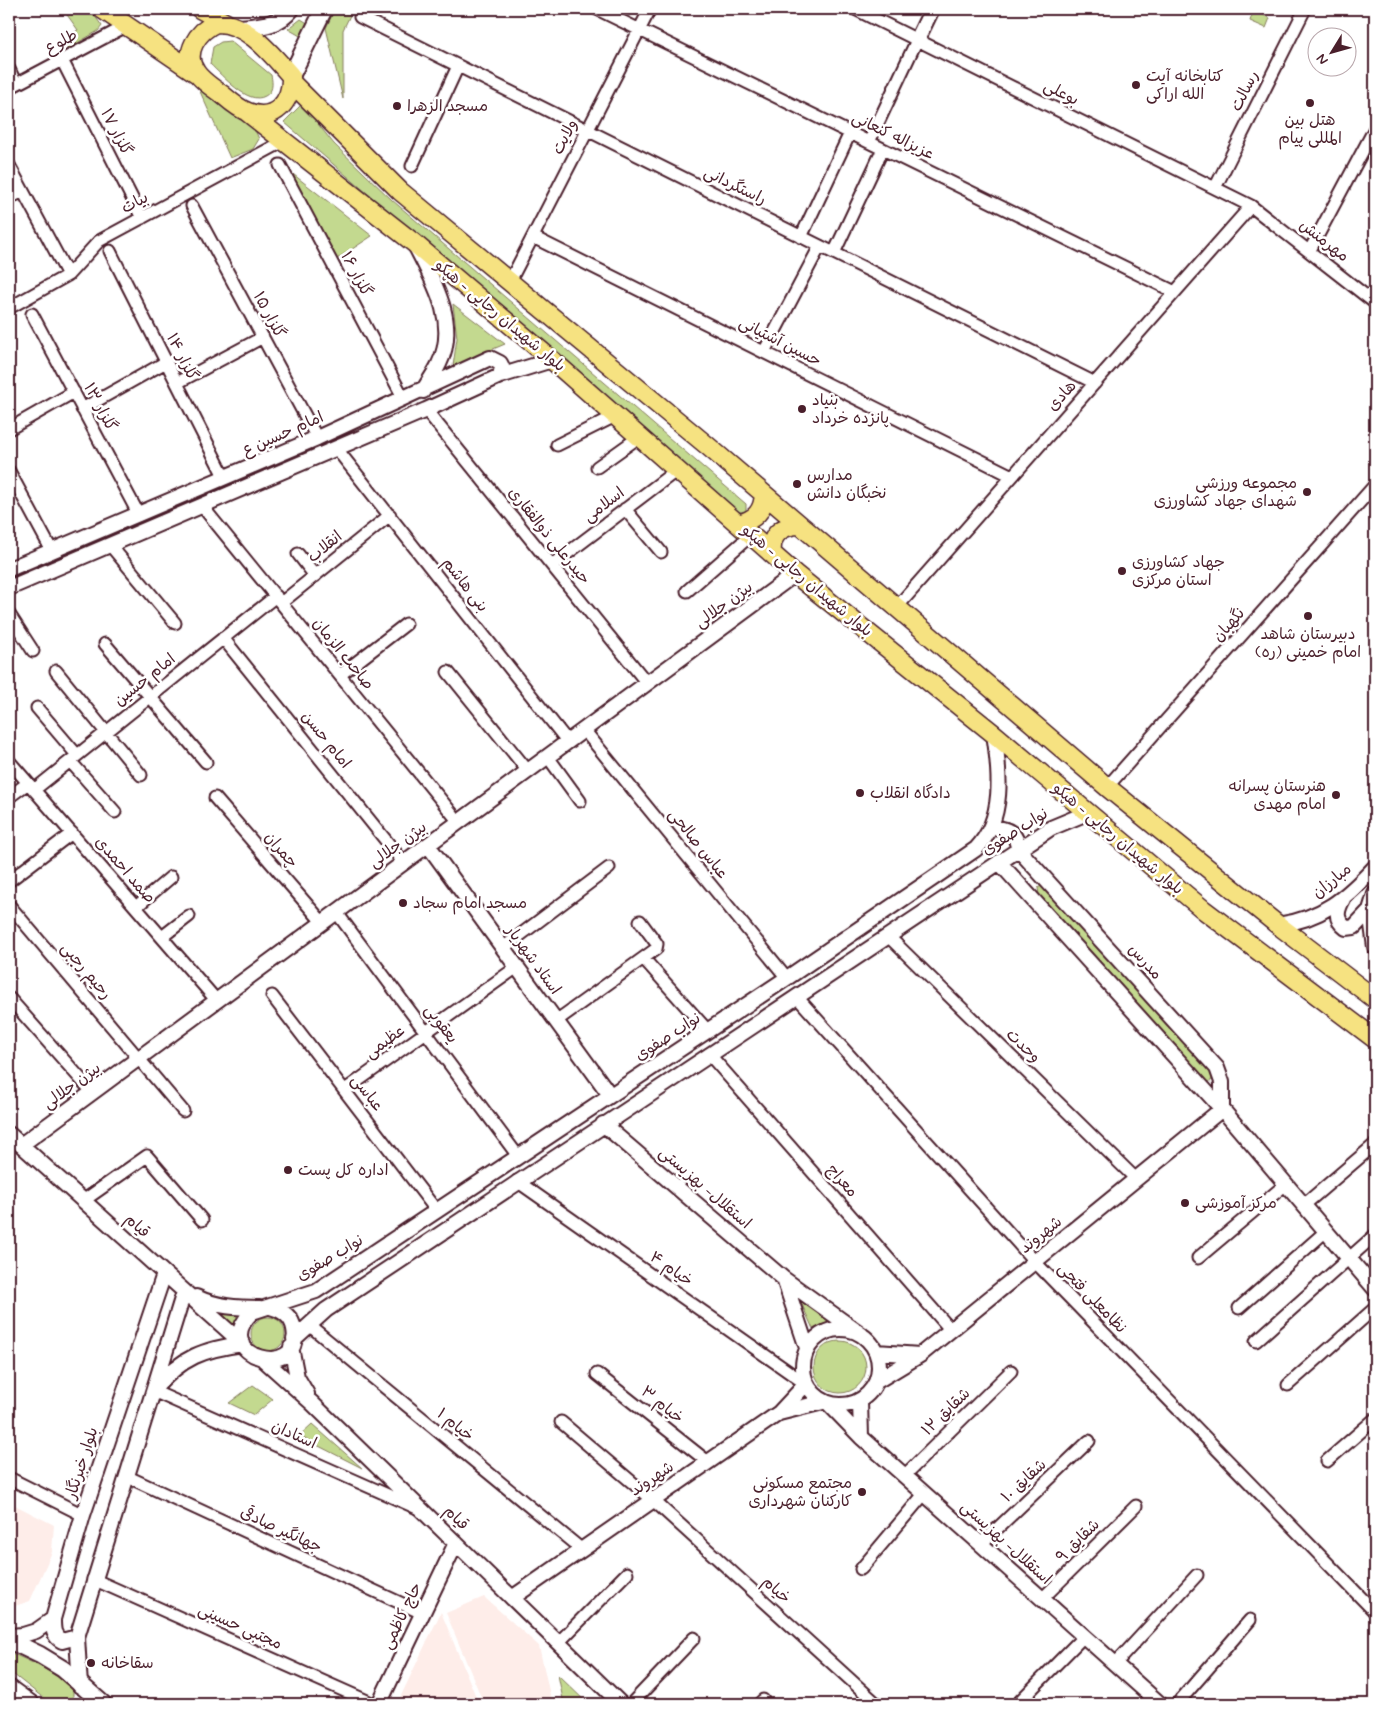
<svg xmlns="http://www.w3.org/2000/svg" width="1384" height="1713" viewBox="0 0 1384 1713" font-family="Mynerve,'Playpen Sans Arabic',sans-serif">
  <rect width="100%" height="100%" fill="#fff"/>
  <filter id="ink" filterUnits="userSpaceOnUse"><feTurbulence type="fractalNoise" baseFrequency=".02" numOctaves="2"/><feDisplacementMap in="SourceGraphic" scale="10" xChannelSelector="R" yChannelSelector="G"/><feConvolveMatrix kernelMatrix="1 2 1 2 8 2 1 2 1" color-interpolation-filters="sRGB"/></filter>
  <g filter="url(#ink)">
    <path fill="#feede9" d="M 9,1502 L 54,1525 L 52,1552 L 30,1601 L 9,1608 Z
      M 484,1597 L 539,1646 L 552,1704 L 484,1704 L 446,1613 Z
      M 441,1612 L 479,1704 L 397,1704 Z"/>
    <path fill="#c3d98f" stroke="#867c5d" d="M 36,9 L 87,9 L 92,12 L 102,26 L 98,31 L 67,49 L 63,39 L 78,30 L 65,12 Z
      M 335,9 L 353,9 L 343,30 L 343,99 L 326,28 Z
      M 1237,9 L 1254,9 L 1254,11 L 1270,18 L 1266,28 L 1250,21 L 1252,15 Z
      M 301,19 L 309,24 L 302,37 L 288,29 Z
      M 230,41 L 271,75 C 273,84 273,92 265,96 C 248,106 222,75 210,64 L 213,47 L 221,42 Z
      M 193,76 L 255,130 L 259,139 L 253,149 L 230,158 Z
      M 302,104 L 334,144 L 392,200 L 746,504 L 746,511 L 739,512 L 284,122 Z
      M 289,171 L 372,236 L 337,259 Z
      M 453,304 L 505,344 L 453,366 L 457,338 Z
      M 1041,886 L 1044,886 L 1212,1069 L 1212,1080 L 1205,1084 L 1198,1080 L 1039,895 L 1038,888 Z
      M 795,1289 L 831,1321 L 813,1329 Z
      M 211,1308 L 240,1314 L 233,1327 Z
      M251 1334a17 17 0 1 1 34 0a17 17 0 1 1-34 0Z
      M814 1367a26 26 0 1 1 52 0a26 26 0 1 1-52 0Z
      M 253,1385 L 273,1399 L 254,1415 L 229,1403 Z
      M 312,1424 L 362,1468 L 299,1436 Z
      M 9,1652 C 31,1662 56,1672 73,1690 L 73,1701 L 69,1704 L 51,1704 L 9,1671 Z
      M 558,1675 L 588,1704 L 564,1704 Z"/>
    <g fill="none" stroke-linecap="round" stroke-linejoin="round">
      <defs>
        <path id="minor" d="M 597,9 L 1175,292
          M 855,9 L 1251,206 L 1375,303
          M 360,17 L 1095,383
          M 62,60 L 142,218
          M 9,69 L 16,84
          M 9,88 L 128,25
          M 869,142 L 917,40
          M 9,165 L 68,275
          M 280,165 L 404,399
          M 412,166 L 458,66
          M 1215,188 L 1305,9
          M 9,198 L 23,191
          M 192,206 L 317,438
          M 533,237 L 1012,476
          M 801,237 L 850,133
          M 1310,250 L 1375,128
          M 110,251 L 225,478
          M 834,253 L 883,149
          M 510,281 L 650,9
          M 9,308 L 68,275 L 99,241 L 286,140
          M 32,314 L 139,515
          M 764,352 L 820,246
          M 177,383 L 263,337
          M 82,409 L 166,362
          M 426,410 L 647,683
          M 9,429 L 74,392
          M 557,445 L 615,416
          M 336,448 L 568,742
          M 597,467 L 639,437
          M 9,471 L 52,551
          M 202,506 L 459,822
          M 625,509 L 661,552
          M 110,545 L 175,623
          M 298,554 L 315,576
          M 552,565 L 677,470
          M 687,591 L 751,535
          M 281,603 L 390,515
          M 897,607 L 1251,206
          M 9,614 L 33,651
          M 223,638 L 404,863
          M 105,644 L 206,762
          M 56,671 L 141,775
          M 448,672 L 528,771
          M 340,675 L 406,624
          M 37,708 L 77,755
          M 584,730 L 787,978
          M 548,757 L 580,801
          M 9,761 L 217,1001
          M 70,761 L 115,812
          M 1107,787 L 1375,485
          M 34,790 L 276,596
          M 9,797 L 28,783
          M 215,798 L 323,923
          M 9,881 L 72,833
          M 9,905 L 183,1111
          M 136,907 L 171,877
          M 337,913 L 518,1156
          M 888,936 L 1136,1179
          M 162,937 L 189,916
          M 503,948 L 609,868
          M 644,959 L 708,1031
          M 272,996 L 436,1210
          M 796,996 L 1035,1262 L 1375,1612
          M 9,998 L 93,1093
          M 556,1021 L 656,949 L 657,944 L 640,921
          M 709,1054 L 951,1330
          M 345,1090 L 517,967
          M 517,1181 L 806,1384
          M 83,1201 L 147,1156 L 202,1220
          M 1304,1205 L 1373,1146
          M 1198,1258 L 1286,1184
          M 1239,1308 L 1326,1231
          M 309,1325 L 581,1549
          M 1256,1341 L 1375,1235
          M 597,1374 L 708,1462
          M 1288,1385 L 1375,1308
          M 153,1391 L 417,1508
          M 561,1422 L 653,1500 L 877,1704
          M 1327,1461 L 1375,1419
          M 126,1476 L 422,1613
          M 904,1476 L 1011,1371
          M 9,1478 L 83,1515
          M 981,1544 L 1089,1441
          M 861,1569 L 924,1494
          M 93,1579 L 374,1704
          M 1042,1599 L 1136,1506
          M 558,1643 L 627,1573
          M 1115,1664 L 1197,1575
          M 631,1704 L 694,1638
          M 759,1704 L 763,1700
          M 1017,1704 L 1084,1636
          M 1177,1704 L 1250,1620"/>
        <path id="tertiary" d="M 917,40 L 932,9
          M 416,247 C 434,282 459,324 439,364 C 435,373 428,382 423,391
          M 9,569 L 317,438 L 490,358 L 500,363 L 502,367 L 500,376
          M 9,588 L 426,410 L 500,376 L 552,360
          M 992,828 C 1008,828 1017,833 1018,849 L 1217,1068 L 1222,1082 L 1222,1109
          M 428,845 L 610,1095
          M 999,862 L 1222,1109 L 1375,1289
          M 1375,894 L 1370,910 L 1375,947
          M 1343,899 C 1337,910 1334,919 1346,928 L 1354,927 L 1370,910
          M 1278,925 C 1322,919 1346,898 1375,867
          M 603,1124 L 784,1279 L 862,1335
          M 9,1134 L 243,1344
          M 21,1145 L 795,574
          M 784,1279 L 807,1348
          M 196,1297 C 217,1307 237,1308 260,1308
          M 270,1307 C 282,1310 292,1316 294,1329 C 304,1382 207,1357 252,1312 L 316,1291 L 787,978 L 976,849 C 1005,819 1000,772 994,734
          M803 1367a38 38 0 1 1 76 0a38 38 0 1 1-76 0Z
          M 294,1339 L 326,1310 L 1051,828 L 1087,813
          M 291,1347 L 297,1377 L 307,1394
          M 876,1352 L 920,1355
          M 264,1360 L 312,1403 L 621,1704
          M 877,1381 L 920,1355 L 1222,1109
          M 155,1388 C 182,1357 204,1349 243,1344
          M 860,1401 L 861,1437
          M 830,1405 L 861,1437 L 1160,1704
          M 779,1413 L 823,1402
          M 512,1598 L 779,1413 L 806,1384
          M 53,1619 C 53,1629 53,1636 62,1641 L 77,1637
          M 9,1636 L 23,1635 L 36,1631 L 53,1619 L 83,1515 L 164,1274
          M 80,1686 L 77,1637 L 184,1292
          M 379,1704 L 456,1543"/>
        <path id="secondary" d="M 240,28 C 260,26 278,26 291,9
          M 291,76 L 324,9
          M 9,1640 L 40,1655 L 63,1669 L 103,1704
          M 9,1688 L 31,1704"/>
        <path id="primary" d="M 102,9 L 196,73
          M 200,9 L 226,23
          M 216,23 C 247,22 272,55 291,76 C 292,101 275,123 248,112 C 239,109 230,101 223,95 C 214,89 202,81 196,72 C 182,53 198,31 216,23 Z
          M 291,82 L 400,191 L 709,447 L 1107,787 L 1278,925 L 1375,999
          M 247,112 L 414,243 L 552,360 L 795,574 L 994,734 L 1204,910 L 1375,1039
          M 739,524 C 755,519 763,512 764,494
          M 772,553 C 770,535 781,526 798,525"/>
      </defs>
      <use href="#minor" stroke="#4a1f2b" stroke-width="15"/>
      <use href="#tertiary" stroke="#4a1f2b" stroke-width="18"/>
      <use href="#secondary" stroke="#4a1f2b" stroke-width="20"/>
      <use href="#primary" stroke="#4a1f2b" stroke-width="21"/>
      <use href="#minor" stroke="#fff" stroke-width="11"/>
      <use href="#tertiary" stroke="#fff" stroke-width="14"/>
      <use href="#secondary" stroke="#fff" stroke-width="16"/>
      <use href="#primary" stroke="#f6e281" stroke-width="18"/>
    </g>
  </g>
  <g fill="#4a1f2b" stroke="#fff" stroke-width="2">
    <circle cx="1136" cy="85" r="5"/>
    <circle cx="1310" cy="103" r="5"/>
    <circle cx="397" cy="106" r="5"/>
    <circle cx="802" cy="409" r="5"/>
    <circle cx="797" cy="484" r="5"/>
    <circle cx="1307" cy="492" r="5"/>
    <circle cx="1122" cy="571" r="5"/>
    <circle cx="1308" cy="616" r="5"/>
    <circle cx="860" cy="793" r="5"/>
    <circle cx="1336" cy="795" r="5"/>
    <circle cx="403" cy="903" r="5"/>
    <circle cx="288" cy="1170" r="5"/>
    <circle cx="1185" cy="1203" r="5"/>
    <circle cx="862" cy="1492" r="5"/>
    <circle cx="91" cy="1663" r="5"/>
  </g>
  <g text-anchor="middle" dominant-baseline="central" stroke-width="5" stroke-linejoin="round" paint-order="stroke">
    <g font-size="16" fill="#4a1f2b" stroke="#fff">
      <text transform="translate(61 42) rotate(-28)">طلوع</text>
      <text transform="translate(1245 91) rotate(-63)">رسالت</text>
      <text transform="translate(1061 93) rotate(27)">بوعلی</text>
      <text transform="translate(116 132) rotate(63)">گلزار ۱۷</text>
      <text transform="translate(893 136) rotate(26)">عزیزاله کنعانی</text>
      <text transform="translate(565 137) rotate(-63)">ولایت</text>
      <text transform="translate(735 186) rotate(26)">راستگردانی</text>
      <text transform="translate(135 203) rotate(-28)">بیات</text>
      <text transform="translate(1324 241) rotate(38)">مهرمنش</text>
      <text transform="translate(356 274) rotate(62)">گلزار ۱۶</text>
      <text transform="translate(269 315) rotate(62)">گلزار ۱۵</text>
      <text transform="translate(500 316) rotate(40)">بلوار شهیدان رجایی - هپکو</text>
      <text transform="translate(780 342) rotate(27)">حسین آشتیانی</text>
      <text transform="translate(182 357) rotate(63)">گلزار ۱۴</text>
      <text transform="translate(1062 396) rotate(-48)">هادی</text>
      <text transform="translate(100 407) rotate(62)">گلزار ۱۳</text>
      <text transform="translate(283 434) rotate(-24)">امام حسین ع</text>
      <text transform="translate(604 505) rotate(-37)">اسلامی</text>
      <text transform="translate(549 536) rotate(51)">حیدرعلی ذوالفقاری</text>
      <text transform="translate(325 547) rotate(-39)">انقلاب</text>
      <text transform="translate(807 581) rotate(40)">بلوار شهیدان رجایی - هپکو</text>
      <text transform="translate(465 585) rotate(52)">بنی هاشم</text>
      <text transform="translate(724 605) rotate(-36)">بیژن جلالی</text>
      <text transform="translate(1229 625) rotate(-48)">نگهبان</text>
      <text transform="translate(343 654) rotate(51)">صاحب الزمان</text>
      <text transform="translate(145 680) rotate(-39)">امام حسین</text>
      <text transform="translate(326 740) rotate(51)">امام حسن</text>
      <text transform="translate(1015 832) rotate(-32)">نواب صفوی</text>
      <text transform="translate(1118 839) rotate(40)">بلوار شهیدان رجایی - هپکو</text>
      <text transform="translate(698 844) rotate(51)">عباس صالحی</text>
      <text transform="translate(398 845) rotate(-36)">بیژن جلالی</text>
      <text transform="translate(281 850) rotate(49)">چمران</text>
      <text transform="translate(125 870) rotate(49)">صمد احمدی</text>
      <text transform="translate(1332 881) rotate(-39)">مبارزان</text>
      <text transform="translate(533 960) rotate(54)">استاد شهریار</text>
      <text transform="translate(1145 962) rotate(48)">مدرس</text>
      <text transform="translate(86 971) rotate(50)">رحیم رجبی</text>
      <text transform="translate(441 1024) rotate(53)">یعقوبی</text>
      <text transform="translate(668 1037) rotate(-33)">نواب صفوی</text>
      <text transform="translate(385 1042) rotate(-36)">عظیمی</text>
      <text transform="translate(1023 1046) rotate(44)">وحدت</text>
      <text transform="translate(72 1086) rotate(-36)">بیژن جلالی</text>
      <text transform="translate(367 1093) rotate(52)">عباسی</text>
      <text transform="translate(842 1181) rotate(49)">معراج</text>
      <text transform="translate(705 1188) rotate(41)">استقلال- بهزیستی</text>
      <text transform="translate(137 1226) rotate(42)">قیام</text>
      <text transform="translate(1041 1235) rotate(-39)">شهروند</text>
      <text transform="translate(330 1258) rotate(-31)">نواب صفوی</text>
      <text transform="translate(671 1269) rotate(35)">خیام ۴</text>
      <text transform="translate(1092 1298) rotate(46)">نظامعلی فتحی</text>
      <text transform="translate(662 1405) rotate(39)">خیام ۳</text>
      <text transform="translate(946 1412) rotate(-44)">شقایق ۱۲</text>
      <text transform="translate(455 1425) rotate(39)">خیام ۱</text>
      <text transform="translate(294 1435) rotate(24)">استادان</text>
      <text transform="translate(82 1463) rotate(-72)">بلوار خبرنگار</text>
      <text transform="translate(652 1479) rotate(-34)">شهروند</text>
      <text transform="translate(1024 1481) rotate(-43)">شقایق ۱۰</text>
      <text transform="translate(456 1518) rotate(44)">قیام</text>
      <text transform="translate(281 1530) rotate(25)">جهانگیر صادقی</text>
      <text transform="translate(1078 1541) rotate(-45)">شقایق ۹</text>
      <text transform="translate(1006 1543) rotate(42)">استقلال- بهزیستی</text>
      <text transform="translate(776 1590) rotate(42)">خیام</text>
      <text transform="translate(402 1616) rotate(-64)">حاج کاظمی</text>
      <text transform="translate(240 1627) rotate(24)">مجتبی حسینی</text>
    </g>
    <g font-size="16" fill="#4a1f2b" stroke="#fff" text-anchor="start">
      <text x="1146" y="76">کتابخانه آیت<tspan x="1146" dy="18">الله اراکی</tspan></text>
      <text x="407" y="106">مسجد الزهرا</text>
      <text x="1310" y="120" text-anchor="middle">هتل بین<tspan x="1310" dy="18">المللی پیام</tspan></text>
      <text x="812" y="400">بنیاد<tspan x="812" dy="18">پانزده خرداد</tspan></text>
      <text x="807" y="475">مدارس<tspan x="807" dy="18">نخبگان دانش</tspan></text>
      <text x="1297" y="483" text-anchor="end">مجموعه ورزشی<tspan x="1297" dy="18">شهدای جهاد کشاورزی</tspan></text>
      <text x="1132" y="562">جهاد کشاورزی<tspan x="1132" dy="18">استان مرکزی</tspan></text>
      <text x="1308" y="634" text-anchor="middle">دبیرستان شاهد<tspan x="1308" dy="18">امام خمینی (ره)</tspan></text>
      <text x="1326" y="786" text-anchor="end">هنرستان پسرانه<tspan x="1326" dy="18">امام مهدی</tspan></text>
      <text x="870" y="793">دادگاه انقلاب</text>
      <text x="413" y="903">مسجد امام سجاد</text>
      <text x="298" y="1170">اداره کل پست</text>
      <text x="1195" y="1203">مرکز آموزشی</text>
      <text x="852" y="1483" text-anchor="end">مجتمع مسکونی<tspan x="852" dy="18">کارکنان شهرداری</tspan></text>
      <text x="101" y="1663">سقاخانه</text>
    </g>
  </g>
  <rect width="1384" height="1713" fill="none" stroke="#fff" stroke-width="30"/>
  <rect x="15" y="15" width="1354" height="1683" fill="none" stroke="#4a1f2b" stroke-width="2" filter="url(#ink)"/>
  <g transform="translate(1332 52) rotate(233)"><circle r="24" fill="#ffffff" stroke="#b7a5aa"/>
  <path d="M0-4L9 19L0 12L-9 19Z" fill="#4a1f2b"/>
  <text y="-8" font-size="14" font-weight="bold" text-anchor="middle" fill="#4a1f2b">N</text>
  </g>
</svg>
